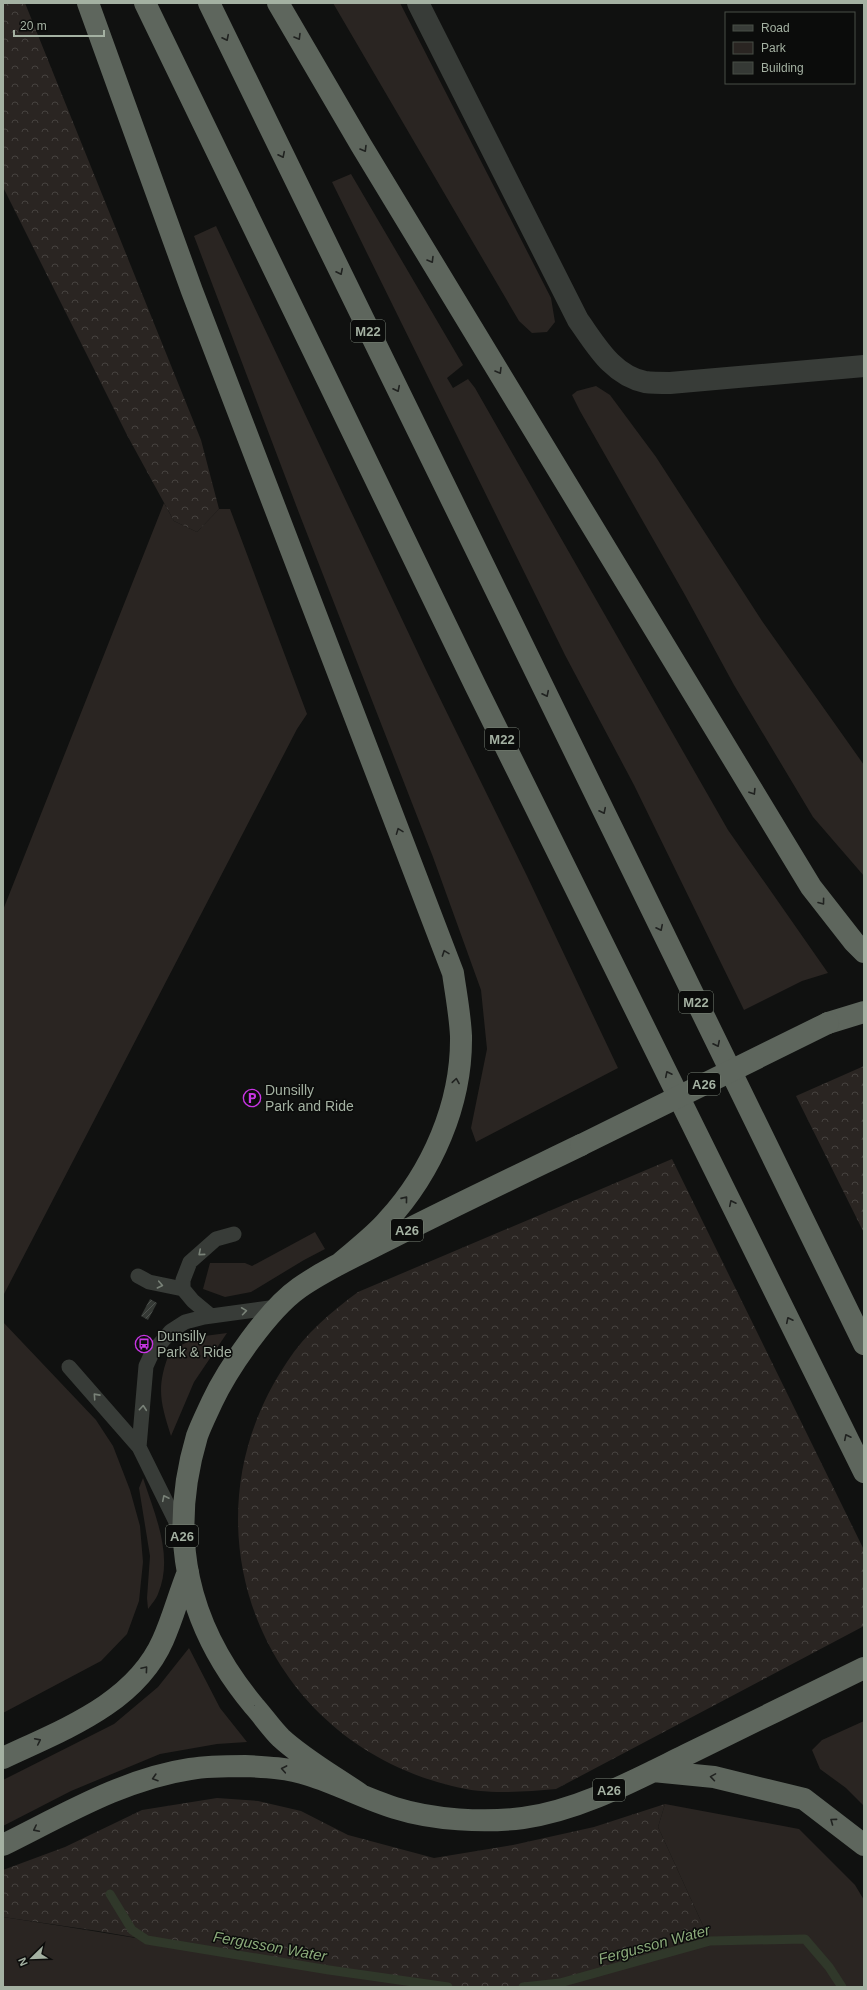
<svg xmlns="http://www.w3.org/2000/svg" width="867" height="1990" viewBox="0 0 867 1990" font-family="Arial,sans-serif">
  <defs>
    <pattern id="forest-crowns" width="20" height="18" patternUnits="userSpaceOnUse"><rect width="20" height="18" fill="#2a2522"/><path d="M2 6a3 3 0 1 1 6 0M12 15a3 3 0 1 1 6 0" fill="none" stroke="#46423f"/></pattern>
    <pattern id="building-hatch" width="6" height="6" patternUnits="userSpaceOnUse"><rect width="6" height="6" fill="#353935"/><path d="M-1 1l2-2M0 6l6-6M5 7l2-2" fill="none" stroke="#4f534f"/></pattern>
  </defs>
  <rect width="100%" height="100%" fill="#101110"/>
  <path fill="#2a2522" d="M 333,3 L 400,3 L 551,298 L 555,322 L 547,332 L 532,333 L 519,321 Z
    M 351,174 L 463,365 L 447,378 L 453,388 L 468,379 L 475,388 L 728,830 L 828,973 L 802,981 L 744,1010 L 634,785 L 565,655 L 332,182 Z
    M 216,226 L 426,670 L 527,876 L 618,1068 L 476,1142 L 471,1128 L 487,1049 L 481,990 L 433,857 L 299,513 L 194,236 Z
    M 596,386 L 610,395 L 656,457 L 762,621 L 864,765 L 864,876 L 813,817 L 734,685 L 685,595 L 580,411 L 572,395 L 577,391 Z
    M 164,503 L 174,521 L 197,532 L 219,509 L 230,509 L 307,714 L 297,729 L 3,1296 L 3,910 Z
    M 315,1232 L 325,1249 L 304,1260 L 251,1292 L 225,1297 L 203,1289 L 210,1263 L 245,1263 L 252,1266 Z
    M 3,1322 L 96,1420 L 113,1446 L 130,1490 L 140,1526 L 143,1562 L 139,1601 L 127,1634 L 101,1661 L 3,1713 Z
    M 227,1333 L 194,1382 L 171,1436 C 160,1401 156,1387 170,1351 L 197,1337 Z
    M 143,1478 C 155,1515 174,1556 158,1594 C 156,1599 151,1605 148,1609 L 147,1598 L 150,1556 L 139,1488 Z
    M 189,1648 L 220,1708 L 247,1742 L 217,1744 L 160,1754 L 71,1791 L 3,1826 L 3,1780 L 114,1724 L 158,1687 Z
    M 864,1721 L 864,1806 L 846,1788 L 820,1769 L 812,1750 L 822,1740 Z
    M 665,1804 L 799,1829 L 855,1885 L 864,1900 L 864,1987 L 523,1987 L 560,1983 L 710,1941 L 658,1827 Z
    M 3,1917 C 152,1939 299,1967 448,1987 L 3,1987 Z"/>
  <path fill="url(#forest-crowns)" d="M 3,3 L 25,3 L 201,440 L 219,509 L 197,532 L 174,521 L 127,435 L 3,187 Z
    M 864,1066 L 864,1233 L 796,1096 Z
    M 672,1159 L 864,1550 L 864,1626 L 556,1789 C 521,1792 486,1795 452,1786 C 261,1740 177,1525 287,1362 C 305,1334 331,1312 358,1292 Z
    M 217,1798 L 258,1801 L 301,1811 L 348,1835 L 434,1858 L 513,1845 L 594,1827 L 665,1804 L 658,1827 L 710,1941 L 560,1983 L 523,1987 L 448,1987 L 336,1972 L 98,1931 L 3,1917 L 3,1870 L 65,1847 L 142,1810 Z"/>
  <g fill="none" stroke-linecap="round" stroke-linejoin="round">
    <path stroke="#30382a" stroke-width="9" d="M 110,1894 L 132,1930 L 147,1940 L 329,1970 L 448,1987
      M 523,1987 L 560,1983 L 710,1941 L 805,1939 L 829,1967 L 842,1987"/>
  </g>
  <path fill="url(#building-hatch)" d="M 150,1299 L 157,1303 L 148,1320 L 141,1316 Z"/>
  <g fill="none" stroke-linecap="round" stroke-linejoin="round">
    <path stroke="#383c38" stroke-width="15" d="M 138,1276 L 149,1282 L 183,1289
      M 211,1316 L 193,1301 L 183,1289 L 183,1280 L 190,1262 L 216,1239 L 234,1234
      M 69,1367 L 139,1447 L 181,1532
      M 139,1447 L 146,1366 L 152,1353 L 171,1331 L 185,1322 L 204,1317 L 277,1307"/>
    <path stroke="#383c38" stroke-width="22" d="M 418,3 L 578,320 C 596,345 612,375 645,382 C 653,383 662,383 670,383 L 864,366"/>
    <path stroke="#5e665d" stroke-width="22" d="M 88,3 L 192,291 L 453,973 C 456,994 460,1015 461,1036 C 462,1104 432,1172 387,1221 C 373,1237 354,1251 338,1265
      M 145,3 L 476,687 L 864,1472
      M 209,3 L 864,1344
      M 278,3 L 361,145 L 811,887 L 854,942 L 864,952
      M 828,1023 L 864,1012
      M 3,1758 C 62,1730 135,1704 163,1640 C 173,1618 179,1594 188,1572
      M 653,1771 L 714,1777 L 804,1799 L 864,1845
      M 360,1794 C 334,1776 305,1760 281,1738 C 271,1728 263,1716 254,1706 C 187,1626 167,1537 197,1436 C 201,1425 207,1413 212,1402 C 228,1368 268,1310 299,1288 C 329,1267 364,1252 397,1235 C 458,1204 519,1175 581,1145
      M 3,1845 C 62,1816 123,1779 190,1769 C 208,1766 227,1766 245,1766 C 267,1767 288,1768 309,1775 C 338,1784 366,1799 395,1808 C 433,1820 484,1823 523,1818 C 580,1810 635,1780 686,1755 C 745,1726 805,1697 864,1668"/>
    <path stroke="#5e665d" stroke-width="22" d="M 581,1145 L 828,1023"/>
  </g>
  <defs><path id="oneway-chevron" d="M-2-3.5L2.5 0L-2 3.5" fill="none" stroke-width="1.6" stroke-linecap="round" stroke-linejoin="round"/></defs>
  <g stroke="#202220">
    <use href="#oneway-chevron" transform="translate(298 37) rotate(59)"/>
    <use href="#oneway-chevron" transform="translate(226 38) rotate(64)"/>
    <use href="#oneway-chevron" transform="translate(364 149) rotate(59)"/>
    <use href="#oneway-chevron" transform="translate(282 155) rotate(64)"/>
    <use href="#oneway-chevron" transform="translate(431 260) rotate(59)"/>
    <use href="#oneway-chevron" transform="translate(340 272) rotate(64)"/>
    <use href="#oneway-chevron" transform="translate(499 371) rotate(59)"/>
    <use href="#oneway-chevron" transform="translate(397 389) rotate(64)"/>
    <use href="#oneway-chevron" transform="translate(546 694) rotate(64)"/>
    <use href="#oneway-chevron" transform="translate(753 792) rotate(58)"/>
    <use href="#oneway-chevron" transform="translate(603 811) rotate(64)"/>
    <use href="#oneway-chevron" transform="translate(399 831) rotate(-111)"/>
    <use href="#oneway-chevron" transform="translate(822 902) rotate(53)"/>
    <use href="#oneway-chevron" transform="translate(660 928) rotate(64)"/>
    <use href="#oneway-chevron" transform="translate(445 953) rotate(-110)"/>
    <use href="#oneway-chevron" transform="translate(717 1044) rotate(64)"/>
    <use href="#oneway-chevron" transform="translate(668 1074) rotate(-116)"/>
    <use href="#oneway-chevron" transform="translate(456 1081) rotate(-81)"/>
    <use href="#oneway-chevron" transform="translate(405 1199) rotate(-51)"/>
    <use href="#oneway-chevron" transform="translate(732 1203) rotate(-116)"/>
    <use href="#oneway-chevron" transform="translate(789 1320) rotate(-116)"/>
    <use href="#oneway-chevron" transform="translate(847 1437) rotate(-116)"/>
    <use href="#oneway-chevron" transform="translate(145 1669) rotate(-50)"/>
    <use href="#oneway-chevron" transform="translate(38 1741) rotate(-26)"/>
    <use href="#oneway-chevron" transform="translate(284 1769) rotate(-169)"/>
    <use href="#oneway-chevron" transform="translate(713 1777) rotate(-171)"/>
    <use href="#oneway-chevron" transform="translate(155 1778) rotate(163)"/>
    <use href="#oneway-chevron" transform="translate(833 1821) rotate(-144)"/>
    <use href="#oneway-chevron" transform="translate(36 1829) rotate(153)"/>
  </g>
  <g stroke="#798278">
    <use href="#oneway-chevron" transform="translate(201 1253) rotate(139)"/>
    <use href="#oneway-chevron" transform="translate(160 1285) rotate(12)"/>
    <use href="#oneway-chevron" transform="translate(244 1311) rotate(-8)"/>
    <use href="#oneway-chevron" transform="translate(96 1396) rotate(-132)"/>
    <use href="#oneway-chevron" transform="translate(143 1408) rotate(-85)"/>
    <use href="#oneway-chevron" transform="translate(165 1498) rotate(-116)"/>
  </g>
  <defs>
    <symbol id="parking-ring" viewBox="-11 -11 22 22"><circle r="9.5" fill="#0b0c0b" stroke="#c735e3" stroke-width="1.5"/><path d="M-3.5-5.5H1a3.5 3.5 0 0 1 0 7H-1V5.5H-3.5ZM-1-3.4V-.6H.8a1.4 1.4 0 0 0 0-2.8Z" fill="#c735e3"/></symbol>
    <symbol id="bus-ring" viewBox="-11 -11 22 22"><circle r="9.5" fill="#0b0c0b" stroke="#c735e3" stroke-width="1.5"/><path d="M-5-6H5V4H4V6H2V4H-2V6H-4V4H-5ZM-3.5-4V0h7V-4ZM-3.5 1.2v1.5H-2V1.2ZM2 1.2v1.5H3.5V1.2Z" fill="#c735e3"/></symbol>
  </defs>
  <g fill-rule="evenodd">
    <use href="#parking-ring" x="242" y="1088" width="20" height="20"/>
    <use href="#bus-ring" x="134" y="1334" width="20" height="20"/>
  </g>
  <g text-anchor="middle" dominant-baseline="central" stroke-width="3" stroke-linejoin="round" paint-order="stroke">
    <g fill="#0b0c0b" stroke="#768075" stroke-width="1">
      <rect x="351" y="320" width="34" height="22" rx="3"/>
      <rect x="485" y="728" width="34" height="22" rx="3"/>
      <rect x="679" y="991" width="34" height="22" rx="3"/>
      <rect x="688" y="1073" width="32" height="22" rx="3"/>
      <rect x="391" y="1219" width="32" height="22" rx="3"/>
      <rect x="166" y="1525" width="32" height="22" rx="3"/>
      <rect x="593" y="1779" width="32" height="22" rx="3"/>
    </g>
    <g font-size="13" font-weight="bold" fill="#a4b1a2">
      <text x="368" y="331">M22</text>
      <text x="502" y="739">M22</text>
      <text x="696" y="1002">M22</text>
      <text x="704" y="1084">A26</text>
      <text x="407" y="1230">A26</text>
      <text x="182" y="1536">A26</text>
      <text x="609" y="1790">A26</text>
    </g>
    <g font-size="14" fill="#a4b1a2" stroke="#0b0c0b" text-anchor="start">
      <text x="265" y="1090">Dunsilly<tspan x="265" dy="16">Park and Ride</tspan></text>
      <text x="157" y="1336">Dunsilly<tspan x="157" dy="16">Park &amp; Ride</tspan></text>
    </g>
    <g font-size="15" font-style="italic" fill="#8baa7a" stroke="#0b0c0b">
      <text transform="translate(654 1944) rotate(-15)">Fergusson Water</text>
      <text transform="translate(270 1946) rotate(10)">Fergusson Water</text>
    </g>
  </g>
  <rect width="867" height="1990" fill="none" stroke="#a4b1a2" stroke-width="8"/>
  <rect x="725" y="12" width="130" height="72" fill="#0b0c0b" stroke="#484e47"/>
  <rect x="733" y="25" width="20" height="6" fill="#383c38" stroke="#484e47"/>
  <text x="761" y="32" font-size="12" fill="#a4b1a2">Road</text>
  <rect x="733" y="42" width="20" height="12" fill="#2a2522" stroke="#484e47"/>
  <text x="761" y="52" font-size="12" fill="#a4b1a2">Park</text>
  <rect x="733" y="62" width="20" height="12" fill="#353935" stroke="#484e47"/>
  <text x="761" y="72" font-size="12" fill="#a4b1a2">Building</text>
  <g transform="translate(32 1958) rotate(247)" stroke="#0b0c0b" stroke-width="3" paint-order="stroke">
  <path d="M0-3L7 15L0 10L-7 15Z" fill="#a4b1a2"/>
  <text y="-6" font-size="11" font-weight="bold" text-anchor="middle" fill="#a4b1a2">N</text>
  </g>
  <path d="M14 30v6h90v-6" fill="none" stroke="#a4b1a2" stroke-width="2"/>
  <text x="20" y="30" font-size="12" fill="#a4b1a2" stroke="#0b0c0b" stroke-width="3" paint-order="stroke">20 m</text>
</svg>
